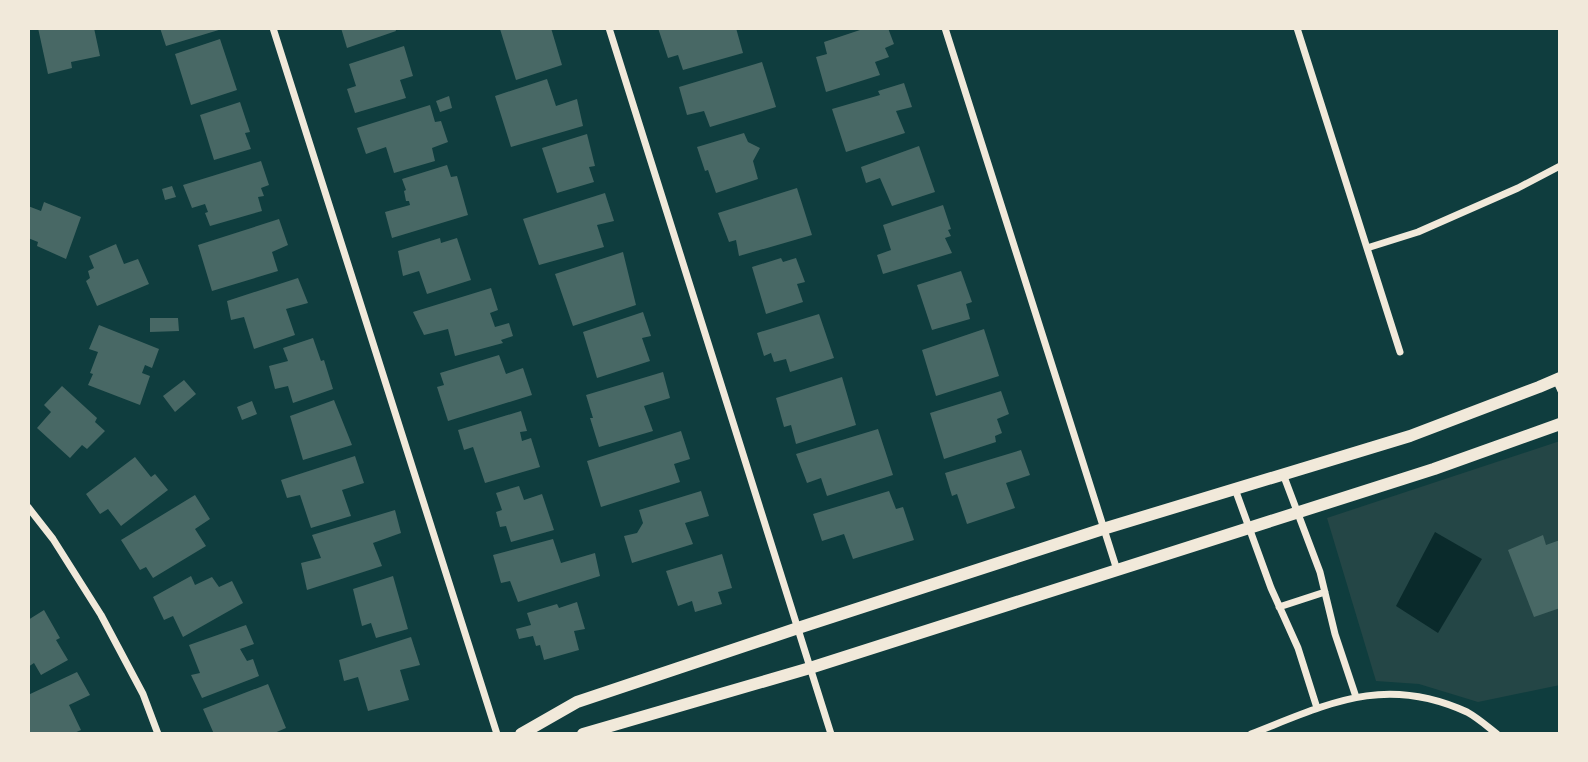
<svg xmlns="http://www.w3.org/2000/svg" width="1588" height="762" viewBox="0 0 1588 762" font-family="Helvetica,sans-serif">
  <rect width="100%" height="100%" fill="#0f3d3e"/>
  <path fill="#244646" d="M 1560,441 L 1560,685 L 1478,702 L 1419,684 L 1376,681 L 1327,518 Z"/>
  <path fill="#0a2a2b" d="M 1435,532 L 1482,559 L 1438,633 L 1396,606 Z"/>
  <path fill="#486865" d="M 38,28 L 94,28 L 100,56 L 71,62 L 72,68 L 48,74 Z
    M 160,28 L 222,28 L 222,29 L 166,46 Z
    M 341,28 L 395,28 L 396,31 L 347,48 Z
    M 504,28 L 551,28 L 562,65 L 516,80 L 500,29 Z
    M 658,28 L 736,28 L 743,53 L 683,70 L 678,55 L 668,58 Z
    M 866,28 L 888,28 L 894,44 L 885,48 L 889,57 L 875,62 L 880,75 L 826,92 L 816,57 L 827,54 L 824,42 Z
    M 220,39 L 237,90 L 191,105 L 175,54 Z
    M 404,46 L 413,76 L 400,80 L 406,98 L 355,113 L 347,89 L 356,86 L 349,64 Z
    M 762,62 L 776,107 L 710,127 L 704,111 L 687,115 L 679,87 Z
    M 547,79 L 556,106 L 577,99 L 583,126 L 511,147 L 495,96 Z
    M 904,83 L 912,107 L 896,111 L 905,133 L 846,152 L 832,109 L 880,95 L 878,91 Z
    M 449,96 L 452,108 L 440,112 L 436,101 Z
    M 240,102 L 250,132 L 245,133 L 251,149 L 214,160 L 200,115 Z
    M 430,105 L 435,122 L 441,121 L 448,142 L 432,148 L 435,161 L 394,173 L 386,147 L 366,154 L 357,128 Z
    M 744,133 L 748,142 L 760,148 L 753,161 L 758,179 L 716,193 L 708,170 L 705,171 L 697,147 Z
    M 587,134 L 595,166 L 589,167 L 594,182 L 557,193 L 542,148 Z
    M 919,146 L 935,192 L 892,206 L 880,178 L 866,183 L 861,167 Z
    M 261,161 L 269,185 L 261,188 L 264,196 L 258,197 L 262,211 L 210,226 L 205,213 L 208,212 L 205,204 L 192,208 L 183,185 Z
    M 447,165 L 451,177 L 457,176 L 468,215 L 392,238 L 385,212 L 410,205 L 409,201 L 406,201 L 404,191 L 406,190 L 402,179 Z
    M 172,186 L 176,197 L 165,200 L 162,189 Z
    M 797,188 L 812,235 L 739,256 L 736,240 L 729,242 L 718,213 Z
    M 605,193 L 614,221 L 597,225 L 604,247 L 539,265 L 523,219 Z
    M 44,202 L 81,217 L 66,259 L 37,246 L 38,242 L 28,238 L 28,206 L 41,211 Z
    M 943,205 L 951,229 L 948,230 L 951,236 L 945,238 L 952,253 L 883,274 L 877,255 L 891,250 L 883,225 Z
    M 279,219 L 288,245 L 272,252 L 278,271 L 212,291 L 198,245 Z
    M 440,238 L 441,243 L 457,238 L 471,280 L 427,294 L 419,271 L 403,276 L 398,251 Z
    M 116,244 L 124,264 L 138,259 L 149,284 L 97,306 L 86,281 L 90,278 L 88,271 L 94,268 L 89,256 Z
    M 623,252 L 636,305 L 573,326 L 555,274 Z
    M 781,258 L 783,262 L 796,258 L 805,282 L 797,284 L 803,302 L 766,314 L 752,267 Z
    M 961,271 L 972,302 L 966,304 L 970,319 L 932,330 L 917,285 Z
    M 298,278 L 308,303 L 286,309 L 295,335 L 254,349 L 244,317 L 231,320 L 227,301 Z
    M 491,288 L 498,310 L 490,313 L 495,327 L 509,323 L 513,336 L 501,340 L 503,343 L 455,356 L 448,329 L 424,335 L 413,312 Z
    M 643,312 L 651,336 L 642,338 L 650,361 L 597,378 L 583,332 Z
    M 819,314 L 834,358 L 790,372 L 786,359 L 774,362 L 771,353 L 764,356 L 757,333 Z
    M 150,318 L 178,318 L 179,331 L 150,332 Z
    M 99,325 L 159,349 L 152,368 L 145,365 L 142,373 L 150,376 L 140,405 L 88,385 L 93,374 L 90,373 L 98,352 L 89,349 Z
    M 984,329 L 999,376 L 936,396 L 922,350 Z
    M 313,338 L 321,361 L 324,360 L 333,389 L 293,403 L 288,386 L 275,389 L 269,366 L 288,361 L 283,348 Z
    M 499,355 L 506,374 L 523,368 L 532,395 L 448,421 L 437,387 L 444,385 L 440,373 Z
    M 663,372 L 670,398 L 644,406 L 653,431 L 599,447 L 590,418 L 593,418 L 586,395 Z
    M 842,377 L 856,425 L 796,444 L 791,425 L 784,427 L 776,398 Z
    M 184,380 L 196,394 L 175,412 L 163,396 Z
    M 62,386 L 97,418 L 95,422 L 105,431 L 87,449 L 82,445 L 70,458 L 37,428 L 51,412 L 44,405 Z
    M 1001,391 L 1009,414 L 997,419 L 1002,433 L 995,436 L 996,442 L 944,459 L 930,413 Z
    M 334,400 L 352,445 L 303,460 L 290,416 Z
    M 252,401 L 257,414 L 242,420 L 237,407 Z
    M 521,411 L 527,431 L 520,432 L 522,441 L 531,438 L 540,467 L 485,483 L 473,447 L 464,450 L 458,430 Z
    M 878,429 L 893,475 L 827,496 L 821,478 L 807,483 L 796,454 Z
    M 681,431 L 690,459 L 674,464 L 680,482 L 601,507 L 587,461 Z
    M 1021,450 L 1030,475 L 1006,483 L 1015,508 L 967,524 L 957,494 L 952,496 L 945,473 Z
    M 355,456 L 364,483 L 342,490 L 351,516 L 311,528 L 300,495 L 287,498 L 281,480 Z
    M 135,457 L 151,477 L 155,474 L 168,490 L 121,526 L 108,509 L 100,514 L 86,494 Z
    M 519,486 L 524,500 L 542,494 L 554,530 L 511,542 L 506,526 L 500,527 L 496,512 L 502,510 L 496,493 Z
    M 701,491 L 709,516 L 685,523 L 693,544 L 632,563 L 624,536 L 637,533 L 643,523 L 639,510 Z
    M 889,491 L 896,509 L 903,507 L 914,540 L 853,559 L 844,534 L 822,541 L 813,514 Z
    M 195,495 L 210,519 L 195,529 L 206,546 L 153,578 L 146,567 L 140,570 L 121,540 Z
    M 395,510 L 401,533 L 373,543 L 382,566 L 307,590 L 301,563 L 321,558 L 312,535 Z
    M 1543,535 L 1546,545 L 1560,540 L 1560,608 L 1534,617 L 1508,550 Z
    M 553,539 L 561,563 L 595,553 L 600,576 L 518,602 L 510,581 L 501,583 L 493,555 Z
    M 722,554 L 732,588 L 718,592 L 722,604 L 695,612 L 692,601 L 678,606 L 666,571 Z
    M 191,576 L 195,585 L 212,577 L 219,587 L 232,581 L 243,603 L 183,637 L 173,616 L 164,620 L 153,597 Z
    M 393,576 L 408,629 L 376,638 L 371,623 L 362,626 L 353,589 Z
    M 577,602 L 585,629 L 574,631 L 579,650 L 544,660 L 540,645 L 536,646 L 533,636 L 519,639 L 516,629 L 531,625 L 527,613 L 557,604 L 559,608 Z
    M 44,610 L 60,638 L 56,640 L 68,660 L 41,675 L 34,663 L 28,667 L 28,620 Z
    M 246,625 L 254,644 L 240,649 L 247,661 L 253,659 L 259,676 L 202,698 L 191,675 L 200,673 L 189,645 Z
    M 411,637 L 420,665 L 400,670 L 409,700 L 368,711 L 358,677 L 344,681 L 339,660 Z
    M 77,672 L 90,695 L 69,705 L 81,730 L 72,734 L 28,734 L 28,695 Z
    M 268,684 L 286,728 L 272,734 L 214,734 L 203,709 Z"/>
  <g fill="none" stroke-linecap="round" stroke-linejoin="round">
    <path stroke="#f1e9da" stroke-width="5" d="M 1555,380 L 1560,391"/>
    <path stroke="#f1e9da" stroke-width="7" d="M 273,28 L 497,734
      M 609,28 L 831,734
      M 945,28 L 1117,570
      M 1297,28 L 1400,352
      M 1367,248 L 1418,232 L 1518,188 L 1560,166
      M 1283,474 L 1320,572 L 1335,634 L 1356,697
      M 1235,489 L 1271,588 L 1298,648 L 1317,708
      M 28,507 L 53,539 L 101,615 L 143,694 L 158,734
      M 1279,607 L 1325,592
      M 1251,734 C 1328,704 1384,674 1467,712 C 1478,718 1488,727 1497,734"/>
    <path stroke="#f1e9da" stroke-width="12" d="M 521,734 L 577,702 L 798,628 L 1103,529 L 1410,436 L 1539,387 L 1560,378
      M 583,734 L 810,668 L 1434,469 L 1560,424"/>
  </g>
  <rect width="1588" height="762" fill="none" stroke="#f1e9da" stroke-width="60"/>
</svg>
